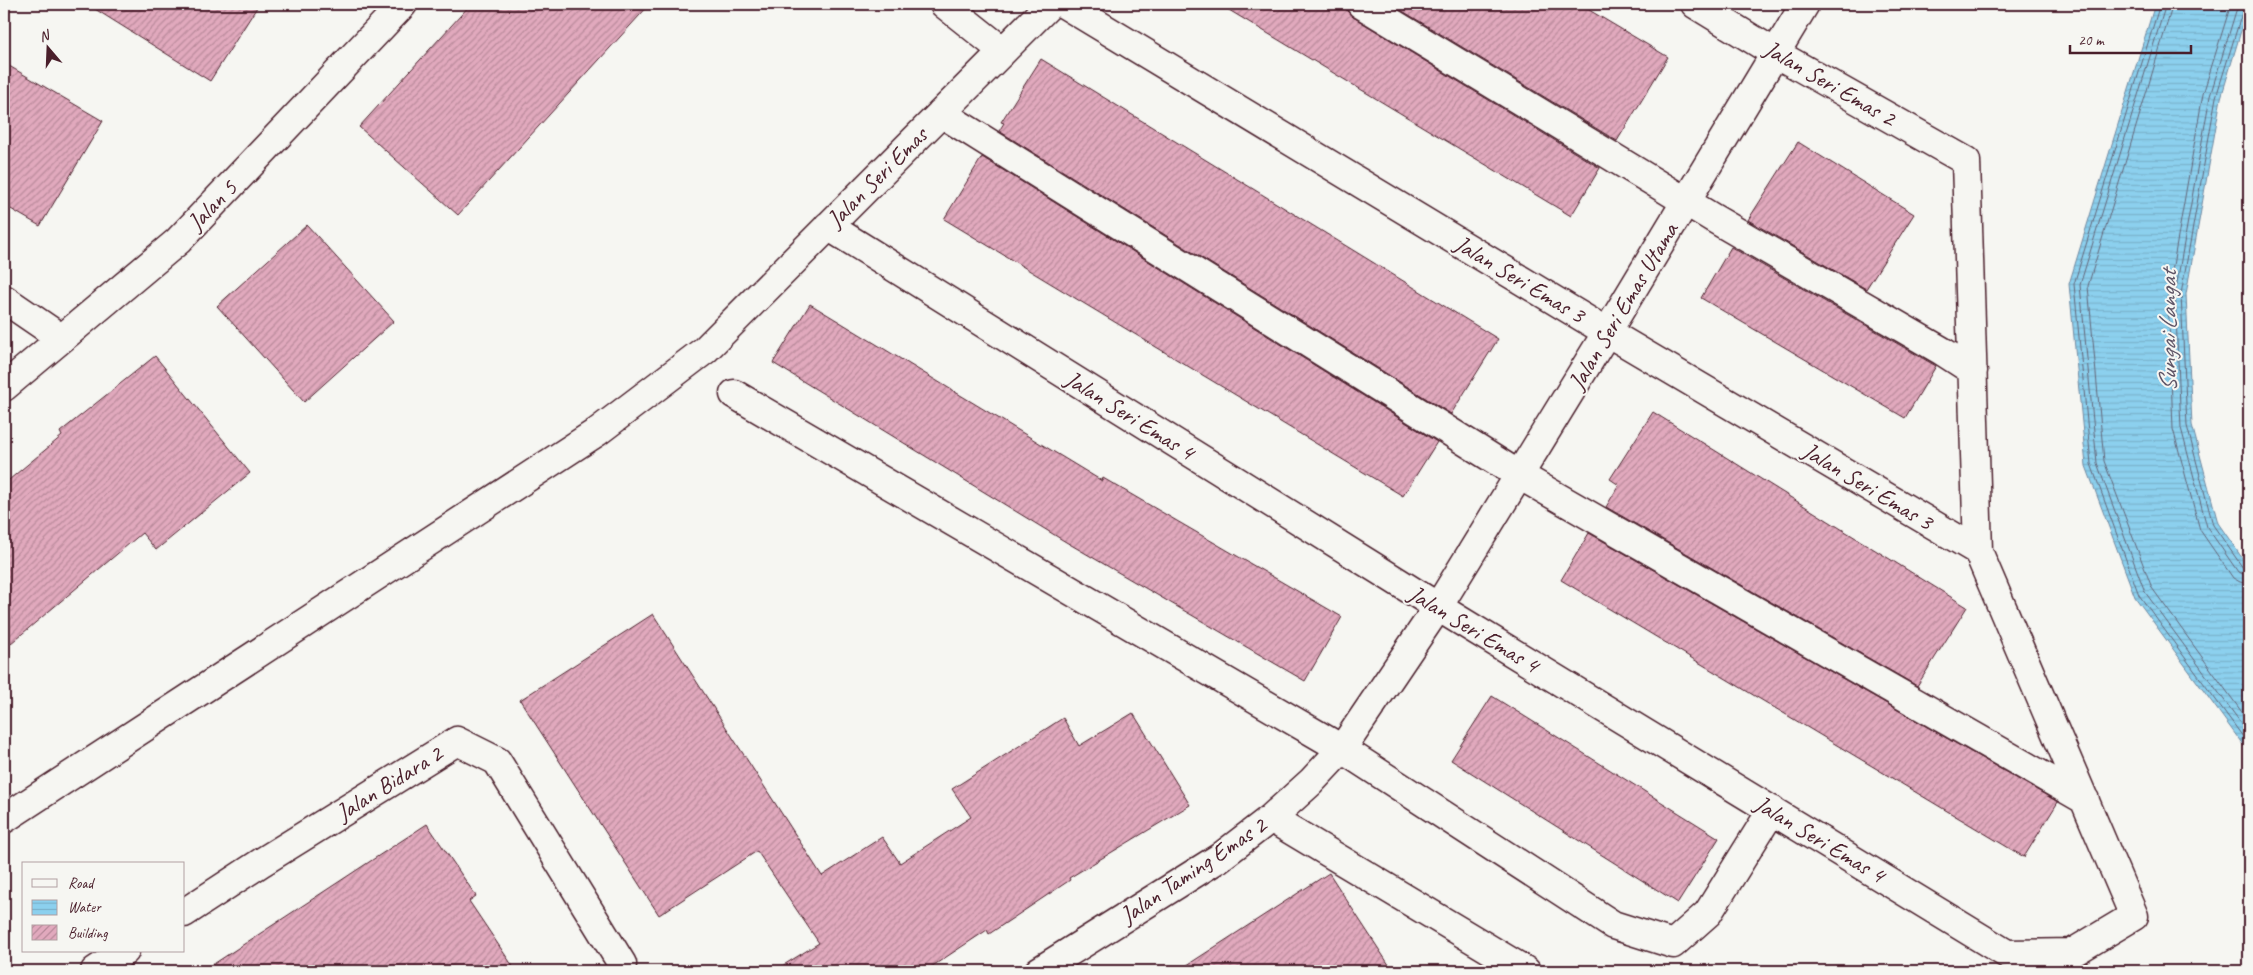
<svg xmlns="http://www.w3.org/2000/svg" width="2253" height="975" viewBox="0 0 2253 975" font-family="Caveat,sans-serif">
  <defs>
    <pattern id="water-rules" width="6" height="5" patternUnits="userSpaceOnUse" patternTransform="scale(1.25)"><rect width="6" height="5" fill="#8cd0ee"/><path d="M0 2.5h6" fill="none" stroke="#7ab2cc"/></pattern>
    <pattern id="building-hatch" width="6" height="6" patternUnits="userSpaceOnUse" patternTransform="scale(1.25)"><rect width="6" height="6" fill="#e1a9bd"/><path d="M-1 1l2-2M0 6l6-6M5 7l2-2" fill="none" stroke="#b8899a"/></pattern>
  </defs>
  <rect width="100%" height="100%" fill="#f6f6f2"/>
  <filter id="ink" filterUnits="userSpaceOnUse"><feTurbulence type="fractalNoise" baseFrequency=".02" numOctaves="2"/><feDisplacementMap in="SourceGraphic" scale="10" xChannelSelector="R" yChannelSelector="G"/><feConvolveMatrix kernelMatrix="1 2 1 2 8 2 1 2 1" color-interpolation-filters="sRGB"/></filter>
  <g filter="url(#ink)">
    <path fill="url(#water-rules)" stroke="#7289a0" d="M 2155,4 L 2249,4 L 2221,98 L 2186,294 L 2192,425 L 2218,523 L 2249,568 L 2249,753 L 2135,597 L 2086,466 L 2069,284 Z"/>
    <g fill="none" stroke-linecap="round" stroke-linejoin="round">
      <path stroke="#646679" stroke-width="1" d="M 2160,4 L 2074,284 L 2091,464 L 2139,595 L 2249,745
        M 2166,4 L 2080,285 L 2097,463 L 2145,592 L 2249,734
        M 2173,4 L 2088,286 L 2104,461 L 2152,588 L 2249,722
        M 2231,4 L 2203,94 L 2168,294 L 2173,429 L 2200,530 L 2233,578 L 2240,582 L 2249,584
        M 2242,4 L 2236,11 L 2210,96 L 2175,294 L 2181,428 L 2207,527 L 2238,572 L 2249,576
        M 2249,9 L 2242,13 L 2216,97 L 2181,294 L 2187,426 L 2213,525 L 2243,568 L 2249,570"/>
    </g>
    <path fill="url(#building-hatch)" stroke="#4a1f2b" d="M 87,4 L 259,4 L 210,81 Z
      M 471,4 L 650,4 L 458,215 L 359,127 Z
      M 1219,4 L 1345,4 L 1347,11 L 1353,17 L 1600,168 L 1571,216 Z
      M 1391,4 L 1579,4 L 1668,57 L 1617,141 Z
      M 1041,59 L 1498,339 L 1451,414 L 999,131 L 1004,123 L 1001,122 Z
      M 4,63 L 103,121 L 40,226 L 4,205 Z
      M 1798,142 L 1914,214 L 1866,289 L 1748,220 Z
      M 982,157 L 1437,442 L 1403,496 L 944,219 Z
      M 307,225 L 394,321 L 304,402 L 217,306 Z
      M 1731,247 L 1936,366 L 1905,418 L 1701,298 Z
      M 810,304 L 1102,481 L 1103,478 L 1342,617 L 1305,681 L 1066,542 L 773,363 Z
      M 155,356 L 250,473 L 156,550 L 142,533 L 4,649 L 4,484 L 62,436 L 60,432 Z
      M 1653,412 L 1967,607 L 1917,686 L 1606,507 L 1619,485 L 1610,479 Z
      M 1589,533 L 2058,802 L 2024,857 L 1561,580 Z
      M 653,614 L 822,876 L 882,837 L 900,863 L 971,817 L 952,789 L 1063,718 L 1079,746 L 1133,713 L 1190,805 L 1069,878 L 1070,880 L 989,934 L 987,930 L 925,971 L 774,971 L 819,943 L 757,851 L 659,915 L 520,700 Z
      M 1492,696 L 1719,838 L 1678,903 L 1451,760 Z
      M 427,824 L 476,896 L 469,901 L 516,971 L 203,971 Z
      M 1329,873 L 1393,971 L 1178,971 L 1235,934 Z"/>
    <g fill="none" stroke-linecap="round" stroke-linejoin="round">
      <defs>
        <path id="minor" d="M 944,4 L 1003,51
          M 1064,4 L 1607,332 L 1978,551
          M 1361,4 L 1713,218 L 1942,351 L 1973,371
          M 941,113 L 1519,475 L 2085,800
          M 828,226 L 1438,607 L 2007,954 L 2072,953 L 2134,916 L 1978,551 L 1966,161 L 1775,53 L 1695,4
          M 4,299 L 61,338
          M 4,387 L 178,241 L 403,4
          M 734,394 L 1342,749 L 1613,925 L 1673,944 L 1708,913 L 1772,810
          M 1271,818 L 1526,971
          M 4,819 L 597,432 L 705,350 L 1050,4
          M 184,913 L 262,862 L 457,741 L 497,761 L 622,964
          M 95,971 L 125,951
          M 1039,971 L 1219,858 L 1271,818 L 1311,782 L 1342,749 L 1438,607 L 1607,332 L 1805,4"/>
      </defs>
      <use href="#minor" stroke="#4a1f2b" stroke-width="31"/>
      <use href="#minor" stroke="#f6f6f2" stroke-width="28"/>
    </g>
  </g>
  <g text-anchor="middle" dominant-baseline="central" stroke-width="4" stroke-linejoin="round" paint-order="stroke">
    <g font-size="24" fill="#4a1f2b" stroke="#f6f6f2">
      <text transform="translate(1830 83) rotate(30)">Jalan Seri Emas 2</text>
      <text transform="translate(877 177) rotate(-45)">Jalan Seri Emas</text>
      <text transform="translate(212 205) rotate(-46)">Jalan 5</text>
      <text transform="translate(1520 279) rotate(31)">Jalan Seri Emas 3</text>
      <text transform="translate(1623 306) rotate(-59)">Jalan Seri Emas Utama</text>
      <text transform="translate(1130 415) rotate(32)">Jalan Seri Emas 4</text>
      <text transform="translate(1868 486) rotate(31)">Jalan Seri Emas 3</text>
      <text transform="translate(1474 629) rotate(31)">Jalan Seri Emas 4</text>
      <text transform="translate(389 783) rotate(-32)">Jalan Bidara 2</text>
      <text transform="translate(1820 839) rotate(31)">Jalan Seri Emas 4</text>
      <text transform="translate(1193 870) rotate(-34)">Jalan Taming Emas 2</text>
    </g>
    <g font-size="25" font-style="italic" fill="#5e5466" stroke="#f6f6f2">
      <text transform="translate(2168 331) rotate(-90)">Sungai Langat</text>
    </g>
  </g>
  <rect width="2253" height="975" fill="none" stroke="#f6f6f2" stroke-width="20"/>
  <rect x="10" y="10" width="2233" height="955" fill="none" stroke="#4a1f2b" stroke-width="2" filter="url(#ink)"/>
  <rect x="22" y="862" width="162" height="90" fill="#f6f6f2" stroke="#b1a0a2"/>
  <rect x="32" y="879" width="25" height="8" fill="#f6f6f2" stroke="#b1a0a2"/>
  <text x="68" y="888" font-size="15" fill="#4a1f2b">Road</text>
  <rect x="32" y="900" width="25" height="15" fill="url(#water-rules)" stroke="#b1a0a2"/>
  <text x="68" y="912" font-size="15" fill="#4a1f2b">Water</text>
  <rect x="32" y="925" width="25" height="15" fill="url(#building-hatch)" stroke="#b1a0a2"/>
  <text x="68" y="938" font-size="15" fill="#4a1f2b">Building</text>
  <g transform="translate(48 48) rotate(341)" stroke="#f6f6f2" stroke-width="4" paint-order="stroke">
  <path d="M0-4L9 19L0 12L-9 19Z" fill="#4a1f2b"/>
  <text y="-8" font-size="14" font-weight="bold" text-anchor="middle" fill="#4a1f2b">N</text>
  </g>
  <path d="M2070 45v8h121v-8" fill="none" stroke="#4a1f2b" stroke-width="2.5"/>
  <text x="2078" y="45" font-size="15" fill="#4a1f2b" stroke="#f6f6f2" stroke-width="4" paint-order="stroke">20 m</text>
</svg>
